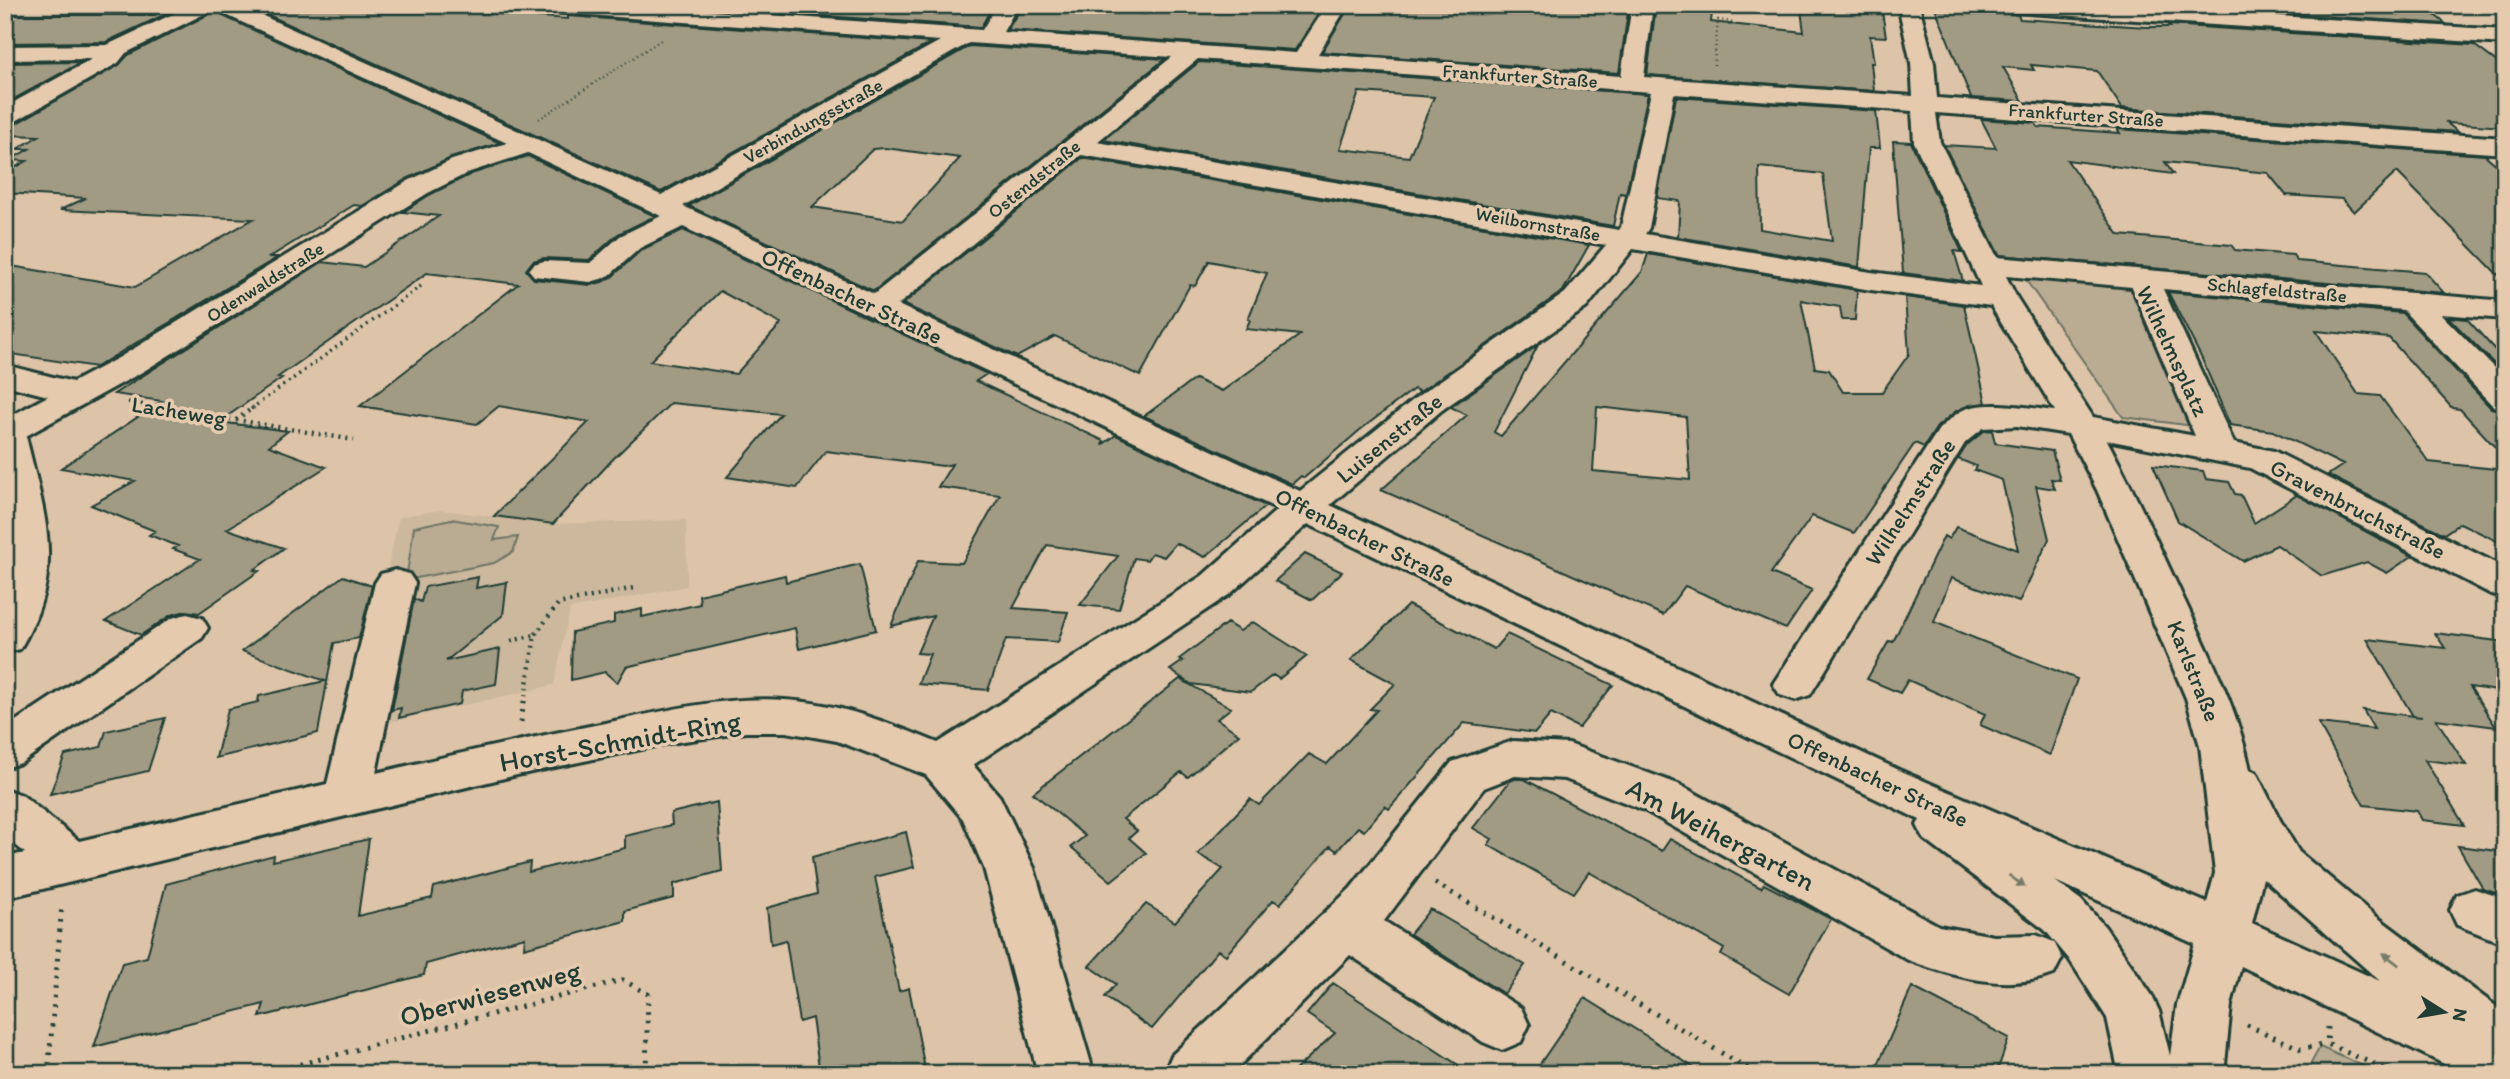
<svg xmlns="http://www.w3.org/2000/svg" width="2510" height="1079" viewBox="0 0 2510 1079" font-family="Itim,sans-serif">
  <rect width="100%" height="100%" fill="#ddc4a8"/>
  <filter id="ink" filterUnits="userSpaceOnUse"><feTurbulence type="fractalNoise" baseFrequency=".0143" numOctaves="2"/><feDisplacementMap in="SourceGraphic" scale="14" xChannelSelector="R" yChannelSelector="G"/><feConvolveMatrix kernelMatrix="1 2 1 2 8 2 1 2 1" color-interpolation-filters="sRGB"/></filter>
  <g filter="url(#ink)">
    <path fill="#cbb89d" d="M 441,510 L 553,524 L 686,520 L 687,586 L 570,609 L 554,685 L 363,728 L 373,636 L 399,517 Z"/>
    <path fill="#baab93" stroke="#6c7464" stroke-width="2" d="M 2023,276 L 2130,285 L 2194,426 L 2123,417 Z
      M 451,519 L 499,527 L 494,540 L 518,537 L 513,552 L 494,563 L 406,580 L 414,527 Z
      M 2320,1047 L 2381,1074 L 2305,1074 Z"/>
    <path fill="#a29b84" stroke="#1f3d34" stroke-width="2" fill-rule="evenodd" d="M 136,5 L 185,5 L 106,42 L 5,43 L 5,15 L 154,15 Z
      M 246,5 L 376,5 L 568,19 L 568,16 L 931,43 L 661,192 Z
      M 669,5 L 914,5 L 990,11 L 981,27 Z
      M 1023,5 L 1068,5 L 1065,8 L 1146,14 L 1150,5 L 1267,5 L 1303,8 L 1303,5 L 1324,5 L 1295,50 L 1007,30 Z
      M 1350,5 L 1629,5 L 1619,73 L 1322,52 Z
      M 1656,5 L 1689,5 L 1689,10 L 1712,12 L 1711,22 L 1804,32 L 1801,10 L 1827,12 L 1826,5 L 1881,5 L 1886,37 L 1870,36 L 1874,63 L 1871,63 L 1874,91 L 1647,75 Z
      M 1934,5 L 1990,10 L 2018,15 L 2020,19 L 2147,27 L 2170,27 L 2168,25 L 2474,45 L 2505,68 L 2505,127 L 2447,123 L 2458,132 L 2122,108 L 2097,71 L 2031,65 L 2034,70 L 2003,67 L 2023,101 L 1971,98 Z
      M 2151,5 L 2305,5 L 2384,10 L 2432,13 L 2446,24 Z
      M 217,10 L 225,17 L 500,143 L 451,158 L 407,179 L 362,206 L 354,205 L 270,257 L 278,257 L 96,367 L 5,353 L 5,265 L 135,287 L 253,219 L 60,210 L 86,198 L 5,193 L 5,173 L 27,161 L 10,160 L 29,149 L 17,149 L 39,136 L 5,135 L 5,126 L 15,124 L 119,65 L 128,55 Z
      M 970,46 L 1165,59 L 874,291 L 689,206 ZM 885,148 L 960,158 L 903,221 L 812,207 L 873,149 Z
      M 82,62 L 5,104 L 5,63 Z
      M 1199,62 L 1648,94 L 1626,194 L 1620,193 L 1613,226 L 1103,140 ZM 1359,92 L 1434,97 L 1409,157 L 1340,149 Z
      M 1676,97 L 1876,111 L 1880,148 L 1869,148 L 1859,267 L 1678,237 L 1680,201 L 1657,198 ZM 1759,167 L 1823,174 L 1832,241 L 1760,229 Z
      M 1981,119 L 2035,123 L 2038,127 L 2120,133 L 2117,129 L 2485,155 L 2505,172 L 2505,282 L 2397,172 L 2354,212 L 2342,199 L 2286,195 L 2268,173 L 2165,162 L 2173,174 L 2067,160 L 2119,235 L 2231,245 L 2235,250 L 2293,255 L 2297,261 L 2425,272 L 2444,293 L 1999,255 L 1944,145 L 1996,148 Z
      M 1893,141 L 1911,142 L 1962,252 L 1954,251 L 1963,281 L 1903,273 Z
      M 528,156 L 655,216 L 618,234 L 589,260 L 544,258 L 533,261 L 526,270 L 534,279 L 590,285 L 602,282 L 612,277 L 641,250 L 683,230 L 987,374 L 976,381 L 1104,441 L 1102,445 L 1116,435 L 1266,506 L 1205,557 L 1176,543 L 1164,557 L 1152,553 L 1147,560 L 1134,558 L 1119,609 L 1080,605 L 1118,556 L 1047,545 L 1013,608 L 1068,612 L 1058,642 L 1006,639 L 988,690 L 918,684 L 930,654 L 917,653 L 933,616 L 891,626 L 918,561 L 962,563 L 1000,495 L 938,487 L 952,464 L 943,466 L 826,451 L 797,488 L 727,477 L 781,414 L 671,403 L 614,458 L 553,524 L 494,516 L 589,422 L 499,406 L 477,424 L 360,406 L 518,284 L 427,273 L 278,377 L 282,378 L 219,422 L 288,431 L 269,446 L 326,467 L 227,529 L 284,548 L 254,570 L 259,571 L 199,613 L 186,611 L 171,615 L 141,635 L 106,621 L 200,559 L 173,549 L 178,546 L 149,535 L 155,531 L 91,505 L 135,481 L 61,468 L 162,401 L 114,394 L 322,262 L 364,267 L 439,216 L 403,212 L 429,195 L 471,174 ZM 720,291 L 781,324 L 736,374 L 650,361 Z
      M 1082,158 L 1589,245 L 1563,291 L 1420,392 L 1414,389 L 1360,430 L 1304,478 L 1301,476 L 1292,484 L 1144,416 L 1195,379 L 1222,391 L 1300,335 L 1246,329 L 1250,320 L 1248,319 L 1267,273 L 1209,261 L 1195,286 L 1190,285 L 1140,376 L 1055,336 L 1017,357 L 903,304 Z
      M 1648,254 L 1857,290 L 1855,320 L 1842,320 L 1840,307 L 1801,300 L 1815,368 L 1829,370 L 1843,392 L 1882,392 L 1909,354 L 1905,297 L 1964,305 L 1986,403 L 1970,405 L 1956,411 L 1937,427 L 1924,447 L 1915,443 L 1854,533 L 1812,516 L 1771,573 L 1812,590 L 1786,629 L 1685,586 L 1663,615 L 1381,490 L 1467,415 L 1451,407 L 1538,345 L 1494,432 L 1501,436 L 1630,286 L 1642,272 ZM 1597,407 L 1686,417 L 1690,480 L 1593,471 Z
      M 2168,292 L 2402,313 L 2491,408 L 2505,411 L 2505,458 L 2460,409 L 2452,408 L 2389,338 L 2316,331 L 2358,394 L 2380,396 L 2429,462 L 2505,470 L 2505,545 L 2460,523 L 2444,534 L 2328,475 L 2343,465 L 2273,431 L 2230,425 L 2202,359 Z
      M 2448,317 L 2467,319 L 2505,361 L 2505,375 Z
      M 1992,430 L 1995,443 L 2052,451 L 2060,480 L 2051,479 L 2055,489 L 2036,486 L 2049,539 L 2019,602 L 1951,578 L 1934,622 L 2077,679 L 2050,755 L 1980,725 L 1985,714 L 1908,680 L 1900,693 L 1867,679 L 1889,641 L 1893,642 L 1944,536 L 1949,539 L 1956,527 L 2018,550 L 2002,480 L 1974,470 L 1976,466 L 1958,459 L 1967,445 L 1984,431 Z
      M 2153,465 L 2203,471 L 2206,479 L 2229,482 L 2235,494 L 2241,495 L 2254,523 L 2297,495 L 2412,556 L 2387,573 L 2367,562 L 2322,576 L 2277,545 L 2243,561 L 2178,521 Z
      M 1305,554 L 1342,572 L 1312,600 L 1275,581 Z
      M 860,564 L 876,630 L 799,649 L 795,628 L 626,667 L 617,683 L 605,672 L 571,680 L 572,632 L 614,623 L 614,615 L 642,609 L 642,617 L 700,604 L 699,595 L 785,575 L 786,582 Z
      M 343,576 L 372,586 L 359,638 L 334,643 L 318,733 L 216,758 L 228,709 L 258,702 L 259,696 L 325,681 L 242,651 Z
      M 478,577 L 476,588 L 507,582 L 503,615 L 446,661 L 500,649 L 496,684 L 462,691 L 460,704 L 399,718 L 401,708 L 392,710 L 414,599 L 421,602 L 425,587 Z
      M 1408,605 L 1494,649 L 1507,634 L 1613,685 L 1579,728 L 1551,714 L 1535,733 L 1464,723 L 1389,809 L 1385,806 L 1364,831 L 1358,827 L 1337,851 L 1330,846 L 1280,904 L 1273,900 L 1226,955 L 1218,950 L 1152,1029 L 1105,997 L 1116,984 L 1089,966 L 1146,904 L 1175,922 L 1223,869 L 1198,854 L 1250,799 L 1259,805 L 1309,754 L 1327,764 L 1377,710 L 1370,709 L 1395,684 L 1351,660 Z
      M 1253,622 L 1307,656 L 1279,679 L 1273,675 L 1251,692 L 1191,684 L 1170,670 L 1183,661 L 1179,659 L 1227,623 L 1240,631 Z
      M 2435,633 L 2505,642 L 2505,692 L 2470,687 L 2496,727 L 2436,719 L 2466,765 L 2425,760 L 2464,825 L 2422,820 L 2417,811 L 2364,805 L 2318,723 L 2374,729 L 2363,710 L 2422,717 L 2413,716 L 2367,639 L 2445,648 Z
      M 1180,679 L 1231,708 L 1217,719 L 1239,734 L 1188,777 L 1181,772 L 1123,819 L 1137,831 L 1129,838 L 1146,853 L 1111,881 L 1071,847 L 1085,836 L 1033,793 Z
      M 165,718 L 148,771 L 50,794 L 65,755 L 101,747 L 106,731 Z
      M 1515,779 L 1524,779 L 1662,851 L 1670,839 L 1761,888 L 1764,884 L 1831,919 L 1789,994 L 1721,955 L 1724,949 L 1589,872 L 1574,893 L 1488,845 L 1492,839 L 1473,828 L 1510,781 Z
      M 717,802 L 722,871 L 674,884 L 674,898 L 625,911 L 625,921 L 524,948 L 525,937 L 426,964 L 424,975 L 260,1017 L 264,1004 L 94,1047 L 122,963 L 147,957 L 166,884 L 274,855 L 273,861 L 369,839 L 358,916 L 432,898 L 434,887 L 530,862 L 529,872 L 625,848 L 625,836 L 672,825 L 671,813 Z
      M 906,832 L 914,867 L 875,877 L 899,991 L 909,988 L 926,1074 L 820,1074 L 812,1018 L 799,1022 L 786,940 L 771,944 L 767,908 L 817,894 L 812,857 Z
      M 2458,846 L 2505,852 L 2505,896 L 2483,889 Z
      M 1430,909 L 1525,965 L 1504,994 L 1410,934 Z
      M 1333,983 L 1472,1074 L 1291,1074 L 1335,1033 L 1307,1014 Z
      M 1912,987 L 2009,1038 L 1996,1074 L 1874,1074 Z
      M 1585,998 L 1651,1039 L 1703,1074 L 1533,1074 Z"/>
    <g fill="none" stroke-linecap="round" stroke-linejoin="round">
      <defs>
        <path id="minor" d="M 192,5 L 239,5 L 661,195 L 940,41 L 536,11 L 529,9 L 526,5 L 628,5 L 982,30 L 997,5 L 1018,5 L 1003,32 L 1296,53 L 1327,5 L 1348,5 L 1318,54 L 1621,76 L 1632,5 L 1653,5 L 1644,77 L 1913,96 L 1911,63 L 1898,5 L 1919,5 L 1934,63 L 1937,98 L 2505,138 L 2505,154 L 1936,113 L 1940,142 L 1997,257 L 2505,301 L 2505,319 L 2441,314 L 2505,379 L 2505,409 L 2493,406 L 2403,310 L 2163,289 L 2234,443 L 2274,451 L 2505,568 L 2505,598 L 2491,594 L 2250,468 L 2107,440 C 2137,496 2162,553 2189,610 C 2213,662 2239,713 2250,770 L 2256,772 L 2280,820 L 2299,852 L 2373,914 L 2505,1013 L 2505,1074 L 2465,1074 L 2241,966 L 2231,1005 L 2224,1074 L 2119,1074 L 2107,1018 L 2069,959 L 2045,930 L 1924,839 L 1917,825 L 1920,820 L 1308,524 L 1230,594 L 973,765 L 1000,797 L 1034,868 L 1094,1074 L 1038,1074 L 984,868 L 963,819 L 926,775 L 837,741 L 786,732 L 746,732 L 670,743 L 517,775 L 5,898 L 5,857 L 25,853 L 5,836 L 5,789 L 22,795 L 79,841 L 327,784 L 375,583 L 381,574 L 395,570 L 409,574 L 415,583 L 376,773 C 452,755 528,738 605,723 C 664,711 725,696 785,700 C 839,703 889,723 938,743 L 1202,576 L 1278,509 L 683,227 L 640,248 L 610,275 L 601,279 L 590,282 L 534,276 L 529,270 L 534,264 L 544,261 L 590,263 L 620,236 L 661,216 L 528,153 L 470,172 L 428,193 L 144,371 L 26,436 C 45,517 67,571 20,649 L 5,653 L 5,585 L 10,550 L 5,502 L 5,419 L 48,396 L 5,385 L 5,365 L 73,382 L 120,357 L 408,181 L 452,160 L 507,143 L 226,15 L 218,7 L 126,53 L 118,63 L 14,122 L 5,124 L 5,107 L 92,59 L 5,60 L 5,46 L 107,45 ZM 969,43 L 1172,57 L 874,294 L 683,206 ZM 1198,59 L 1651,92 L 1621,227 L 1619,230 L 1097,142 ZM 1674,94 L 1912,111 L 1914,142 L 1981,286 L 1871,272 L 1645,234 L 1649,228 ZM 1081,155 L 1606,245 L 1565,293 L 1418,396 L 1300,491 L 898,305 ZM 1633,249 L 1871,290 L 1991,306 L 2055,411 C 2031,408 1983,399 1961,411 C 1953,416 1946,423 1939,429 L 1773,684 L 1780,695 L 1795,700 L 1810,695 L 1965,443 L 1983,428 L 2017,426 L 2068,434 L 2097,490 L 2186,698 L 2200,746 L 2215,873 L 2207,903 L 1899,770 L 1330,505 L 1442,410 L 1587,307 ZM 2006,276 L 2132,287 L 2195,436 L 2093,417 L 2017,298 ZM 2263,878 L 2380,981 L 2252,923 ZM 2055,881 L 2195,944 L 2177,1005 L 2170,1056 L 2159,1011 L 2151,994 L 2105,927 L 2081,900 Z
          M 1989,5 L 2103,5 L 2505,30 L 2505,44 L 1999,11 L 1992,9 Z
          M 187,614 L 202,618 L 208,628 L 202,638 L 21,763 L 5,768 L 5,728 L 172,618 Z
          M 1513,741 L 1569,744 L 1678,784 L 1939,926 L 1994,936 L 2036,935 L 2054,942 L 2062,958 L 2054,974 C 2006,992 1954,977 1908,960 L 1644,810 L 1565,779 L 1515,776 L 1484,788 L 1384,921 L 1521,1008 L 1529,1025 L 1521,1042 L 1502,1050 L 1483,1042 L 1350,955 L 1231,1074 L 1164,1074 L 1172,1055 L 1350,889 L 1452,762 Z
          M 2475,889 L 2505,899 L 2505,944 L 2457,925 L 2450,910 L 2457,895 Z"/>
      </defs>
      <use href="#minor" stroke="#1f3d34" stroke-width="6"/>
      <path stroke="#1f3d34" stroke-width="2.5" stroke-dasharray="1 3.5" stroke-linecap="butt" d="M 492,5 L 509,6
        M 1714,65 L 1718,20 L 1735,22
        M 539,119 L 661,40"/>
      <path stroke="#1f3d34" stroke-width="3.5" stroke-dasharray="2 4.5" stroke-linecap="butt" d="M 128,402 L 170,409
        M 251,409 L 421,286"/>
      <path stroke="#1f3d34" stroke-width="4.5" stroke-dasharray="2 5" stroke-linecap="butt" d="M 160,407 L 354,440
        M 236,420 L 254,407
        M 511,641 L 535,635
        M 524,703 L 535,635 L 558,604 L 634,588"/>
      <path stroke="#1f3d34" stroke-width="5" stroke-dasharray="2.5 7" stroke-linecap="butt" d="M 521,722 L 524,701
        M 1435,883 L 1757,1074
        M 2247,1025 L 2301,1049 L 2327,1044
        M 2328,1027 L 2327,1044 L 2397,1074
        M 48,1074 L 62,904
        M 263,1074 L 623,980 L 648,994 L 646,1074"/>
      <use href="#minor" fill="#e5caad" fill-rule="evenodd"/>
    </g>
    <defs><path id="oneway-solid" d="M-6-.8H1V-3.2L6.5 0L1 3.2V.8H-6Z" transform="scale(1.75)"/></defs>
    <g fill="#787c6a">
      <use href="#oneway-solid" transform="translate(2017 881) rotate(36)"/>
      <use href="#oneway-solid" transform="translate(2391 959) rotate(-142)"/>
    </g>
  </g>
  <g text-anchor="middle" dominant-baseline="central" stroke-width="7" stroke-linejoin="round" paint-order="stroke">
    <g font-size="19" fill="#1f3d34" stroke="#e5caad">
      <text transform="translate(1520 76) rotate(4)">Frankfurter Straße</text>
      <text transform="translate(2086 115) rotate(4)">Frankfurter Straße</text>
      <text transform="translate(813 121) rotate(-29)">Verbindungsstraße</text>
      <text transform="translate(1034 179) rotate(-39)">Ostendstraße</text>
      <text transform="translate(1538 224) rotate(10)">Weilbornstraße</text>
      <text transform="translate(265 282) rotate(-32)">Odenwaldstraße</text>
      <text transform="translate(2277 290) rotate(5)">Schlagfeldstraße</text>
    </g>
    <g font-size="23" fill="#1f3d34" stroke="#e5caad">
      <text transform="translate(852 296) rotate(25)">Offenbacher Straße</text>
      <text transform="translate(2173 351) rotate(65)">Wilhelmsplatz</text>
      <text transform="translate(179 411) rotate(9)">Lacheweg</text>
      <text transform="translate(1389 438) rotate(-39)">Luisenstraße</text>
      <text transform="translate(1910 502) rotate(-57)">Wilhelmstraße</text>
      <text transform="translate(2358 509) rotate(27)">Gravenbruchstraße</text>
      <text transform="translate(1365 537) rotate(26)">Offenbacher Straße</text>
      <text transform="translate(2194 671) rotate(68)">Karlstraße</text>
      <text transform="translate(1878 779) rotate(25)">Offenbacher Straße</text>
    </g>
    <g font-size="28" fill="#1f3d34" stroke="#e5caad">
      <text transform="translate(620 741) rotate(-10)">Horst-Schmidt-Ring</text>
      <text transform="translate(1721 834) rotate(28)">Am Weihergarten</text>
      <text transform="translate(490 993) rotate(-15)">Oberwiesenweg</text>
    </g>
  </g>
  <rect width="2510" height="1079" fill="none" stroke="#e5caad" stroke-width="28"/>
  <rect x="14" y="14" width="2482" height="1051" fill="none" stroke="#1f3d34" stroke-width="2.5" filter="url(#ink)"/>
  <g transform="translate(2444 1012) rotate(101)" stroke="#e5caad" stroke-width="5" paint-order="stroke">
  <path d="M0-5L12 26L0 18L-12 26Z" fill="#1f3d34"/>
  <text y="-10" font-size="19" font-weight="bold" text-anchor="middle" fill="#1f3d34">N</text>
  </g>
</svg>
